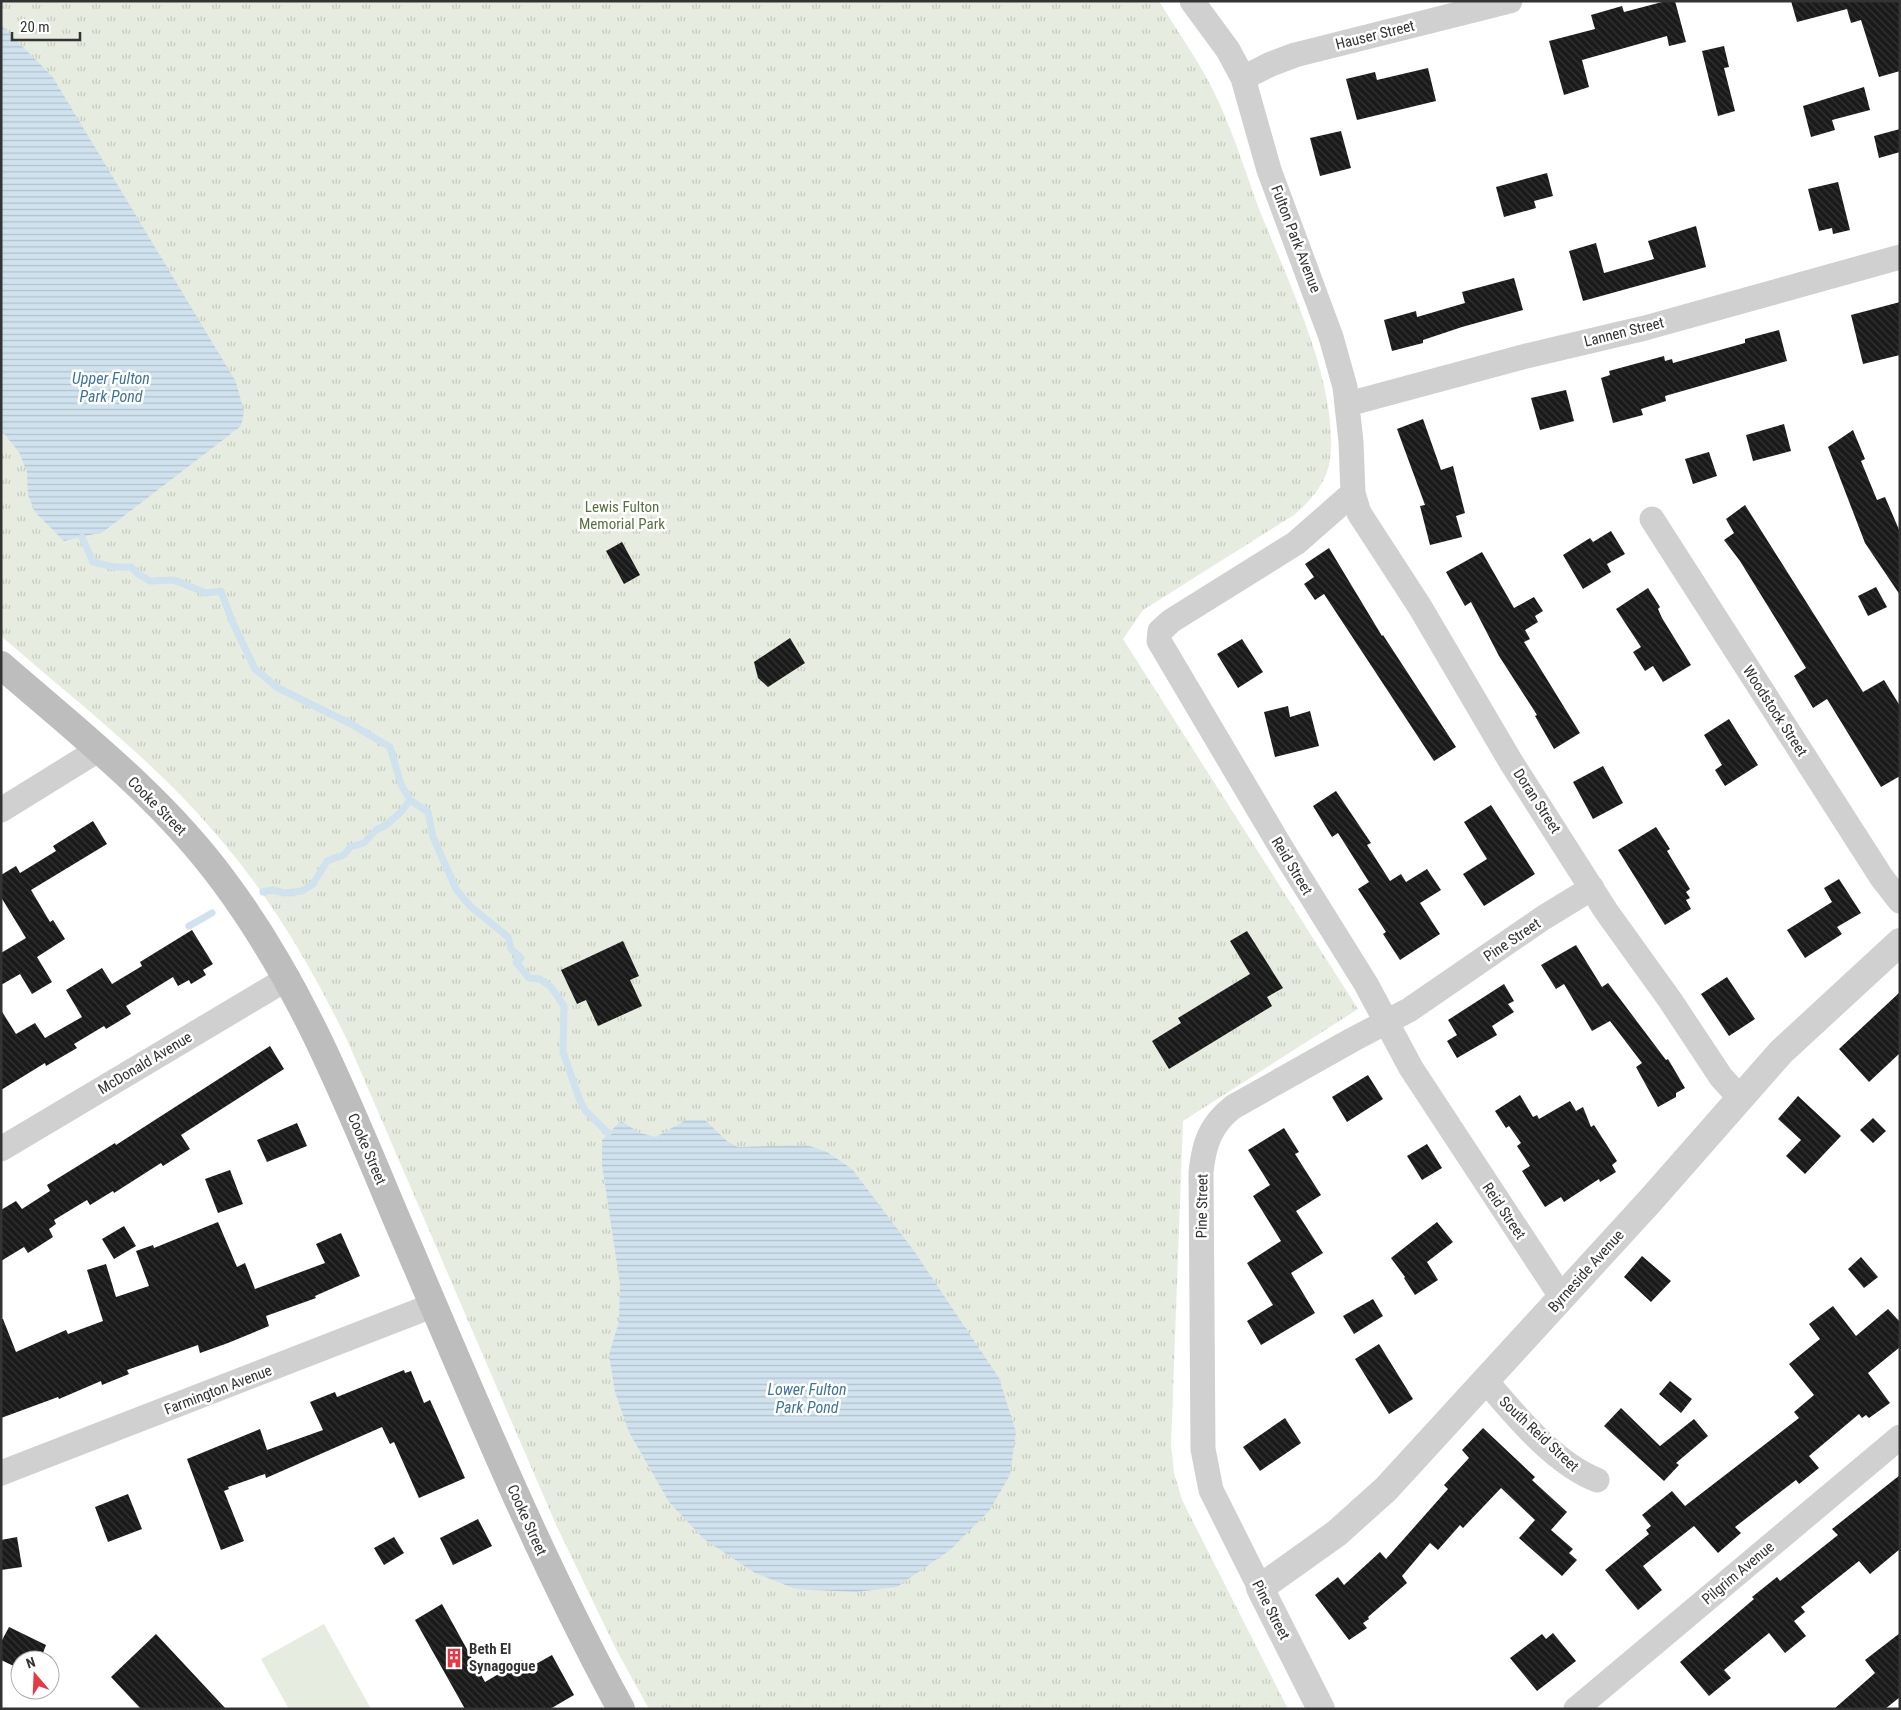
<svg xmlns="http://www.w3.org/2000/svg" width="1901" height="1710" viewBox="0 0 1901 1710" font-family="'Roboto Condensed',sans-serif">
  <defs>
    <pattern id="park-tufts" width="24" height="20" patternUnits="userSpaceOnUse" patternTransform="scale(1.25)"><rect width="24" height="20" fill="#e6ecdf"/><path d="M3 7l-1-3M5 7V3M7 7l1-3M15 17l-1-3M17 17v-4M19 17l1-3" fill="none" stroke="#c6cbc0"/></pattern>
    <pattern id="water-rules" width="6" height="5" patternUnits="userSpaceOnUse" patternTransform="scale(1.25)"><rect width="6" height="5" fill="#cfe2ee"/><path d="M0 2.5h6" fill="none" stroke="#b2c2cd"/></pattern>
    <pattern id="building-back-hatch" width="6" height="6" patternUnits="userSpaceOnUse" patternTransform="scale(1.25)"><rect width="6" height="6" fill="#1a1a1a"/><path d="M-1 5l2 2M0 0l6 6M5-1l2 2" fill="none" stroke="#333"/></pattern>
  </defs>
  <rect width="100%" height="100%" fill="#fff"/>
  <path fill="#e6ecdf" d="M 324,1624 L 371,1709 L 289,1709 L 261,1659 Z"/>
  <path fill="url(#park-tufts)" d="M 1,1 L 1159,1 C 1177,31 1199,61 1214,92 C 1232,129 1245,170 1259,209 C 1287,279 1339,384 1330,459 C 1327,483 1311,500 1294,515 L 1143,610 L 1123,639 L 1358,1009 L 1183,1121 L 1171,1445 L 1174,1473 L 1182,1500 L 1288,1709 L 649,1709 L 617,1651 L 557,1527 L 348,1042 C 314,972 276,906 226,846 C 161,766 78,703 1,636 Z"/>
  <path fill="url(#water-rules)" d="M 1,25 L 52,76 L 236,382 L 244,412 L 241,426 L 103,532 L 64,541 L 35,512 L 28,495 L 27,472 L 19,452 L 1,430 Z
    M 686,1120 L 705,1120 L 728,1142 L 738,1147 L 807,1145 L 827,1152 L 852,1169 L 914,1251 L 999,1378 L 1016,1432 L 1010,1475 L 989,1511 L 950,1550 L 897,1587 L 856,1592 L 796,1589 L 755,1573 L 704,1539 L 669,1502 L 629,1432 L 615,1392 L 609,1355 L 619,1321 L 620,1284 L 602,1165 L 602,1140 L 621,1121 L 640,1133 L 656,1137 Z"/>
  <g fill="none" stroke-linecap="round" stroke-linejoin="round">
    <path stroke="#cfe2ee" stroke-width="7" d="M 82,537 L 93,562 L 114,567 L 131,567 L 138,574 L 150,581 L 174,580 L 206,593 L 221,591 L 232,621 L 255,669 L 278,688 L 351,724 L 390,747 L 401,784 L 410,800 L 428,812 L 433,837 L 456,889 L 470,906 L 508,937 L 511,949 L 521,958 L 516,962 L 529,978 L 540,979 L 551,987 L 564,1006 L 563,1052 L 579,1098 L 585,1110 L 608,1133
      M 263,892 L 273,890 L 284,893 L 302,891 L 313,884 L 327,861 L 344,855 L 350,847 L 364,843 L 376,830 L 386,825 L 401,812 L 410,800
      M 189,926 L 212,913"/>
  </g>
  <path fill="url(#building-back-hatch)" d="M 1666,1 L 1675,1 L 1686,42 L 1669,46 L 1667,36 L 1582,60 L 1589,87 L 1564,95 L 1549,41 L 1595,29 L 1591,15 L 1622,6 L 1624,12 Z
    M 1791,1 L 1900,1 L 1900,71 L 1879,77 L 1861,20 L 1851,23 L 1847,9 L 1797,22 Z
    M 1724,46 L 1729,67 L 1724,68 L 1735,111 L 1718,116 L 1702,51 Z
    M 1428,68 L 1436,101 L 1357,120 L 1346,79 L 1375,72 L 1377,80 Z
    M 1864,87 L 1870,110 L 1832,120 L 1835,130 L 1811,137 L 1803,106 Z
    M 1900,129 L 1900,152 L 1879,158 L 1874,136 Z
    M 1341,131 L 1351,168 L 1320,176 L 1310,138 Z
    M 1547,173 L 1553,196 L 1534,201 L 1536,208 L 1504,217 L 1496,187 Z
    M 1838,182 L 1850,230 L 1833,234 L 1832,228 L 1819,231 L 1808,189 Z
    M 1696,226 L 1706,267 L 1583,301 L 1569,251 L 1596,243 L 1604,273 L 1654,259 L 1648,241 Z
    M 1514,278 L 1523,310 L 1462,327 L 1423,340 L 1423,343 L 1392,351 L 1384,320 L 1416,311 L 1417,317 L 1465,303 L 1462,292 Z
    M 1900,302 L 1900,355 L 1863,364 L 1851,315 Z
    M 1779,330 L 1787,361 L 1665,396 L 1666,401 L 1641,409 L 1643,415 L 1613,423 L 1601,378 L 1610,375 L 1609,371 L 1664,356 L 1665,361 L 1672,359 L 1673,363 L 1745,343 L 1745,339 Z
    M 1566,390 L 1574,421 L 1540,430 L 1531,398 Z
    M 1423,419 L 1441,470 L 1453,466 L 1465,513 L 1456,516 L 1462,537 L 1430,545 L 1420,506 L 1425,505 L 1397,429 Z
    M 1784,424 L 1791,451 L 1753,461 L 1746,435 Z
    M 1853,430 L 1865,459 L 1861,461 L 1877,500 L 1885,497 L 1900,532 L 1900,595 L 1865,543 L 1828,447 Z
    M 1709,452 L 1717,476 L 1693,484 L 1685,459 Z
    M 1745,505 L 1863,692 L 1884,680 L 1900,706 L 1900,776 L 1881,787 L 1827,699 L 1813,708 L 1794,676 L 1806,668 L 1740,561 L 1724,540 L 1734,533 L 1726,519 Z
    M 1611,531 L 1625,554 L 1607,564 L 1611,572 L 1583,589 L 1563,555 L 1590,538 L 1593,542 Z
    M 622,542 L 640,575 L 624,584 L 606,551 Z
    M 1329,548 L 1382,636 L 1383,635 L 1456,747 L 1434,761 L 1324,594 L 1315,600 L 1304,584 L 1314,577 L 1305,564 Z
    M 1482,552 L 1514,608 L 1534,597 L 1543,611 L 1535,616 L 1538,622 L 1525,630 L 1530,639 L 1524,642 L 1580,733 L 1554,749 L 1535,716 L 1537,715 L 1499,656 L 1471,602 L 1465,606 L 1446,572 Z
    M 1876,587 L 1887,607 L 1868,616 L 1858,596 Z
    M 1648,588 L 1660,607 L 1658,609 L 1662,618 L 1691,665 L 1663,682 L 1653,666 L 1645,671 L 1633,652 L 1641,647 L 1616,609 Z
    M 790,638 L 805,663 L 768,687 L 758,678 L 754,662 Z
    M 1242,639 L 1263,672 L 1238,688 L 1217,654 Z
    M 1288,706 L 1290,717 L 1310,711 L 1319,746 L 1275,757 L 1264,712 Z
    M 1729,719 L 1758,765 L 1725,786 L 1715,770 L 1722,765 L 1704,735 Z
    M 1603,766 L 1623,803 L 1593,819 L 1573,782 Z
    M 1336,791 L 1371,843 L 1367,845 L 1390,881 L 1401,874 L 1406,882 L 1427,869 L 1441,890 L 1420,903 L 1440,934 L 1400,960 L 1383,934 L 1386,932 L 1358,889 L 1369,882 L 1338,833 L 1332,837 L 1313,806 Z
    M 1491,805 L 1535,874 L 1484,906 L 1463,874 L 1487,859 L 1464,822 Z
    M 93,821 L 107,844 L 31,890 L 50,922 L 53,920 L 65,939 L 37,957 L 52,982 L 32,994 L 20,974 L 1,985 L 1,953 L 26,938 L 1,897 L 1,875 L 16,866 L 20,873 L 56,851 L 53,846 Z
    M 1656,827 L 1670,849 L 1667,851 L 1690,889 L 1686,892 L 1690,898 L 1686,900 L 1691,909 L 1665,925 L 1618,850 Z
    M 1839,879 L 1861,913 L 1837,927 L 1842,934 L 1805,958 L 1787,930 L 1832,902 L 1824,888 Z
    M 192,930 L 213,964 L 203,970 L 206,975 L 191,984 L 189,980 L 178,986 L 173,977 L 126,1006 L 131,1014 L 106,1029 L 104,1026 L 74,1044 L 77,1048 L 46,1066 L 45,1063 L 1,1090 L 1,1010 L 16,1034 L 35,1023 L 45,1038 L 82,1017 L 66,990 L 102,968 L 112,984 L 142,966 L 140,962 Z
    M 1247,931 L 1283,988 L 1267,997 L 1272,1006 L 1169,1069 L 1152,1041 L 1181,1023 L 1178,1018 L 1250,974 L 1230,941 Z
    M 623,941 L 639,976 L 630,980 L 642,1006 L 598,1026 L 586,1000 L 577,1004 L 561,970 Z
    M 1576,945 L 1602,987 L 1608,983 L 1666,1060 L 1668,1059 L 1685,1088 L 1676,1093 L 1676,1097 L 1658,1107 L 1636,1067 L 1642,1063 L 1610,1021 L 1592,1031 L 1564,984 L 1556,989 L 1541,965 Z
    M 1727,977 L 1755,1019 L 1729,1036 L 1701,994 Z
    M 1504,984 L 1514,1001 L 1508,1004 L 1514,1012 L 1492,1026 L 1497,1035 L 1457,1058 L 1447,1041 L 1457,1035 L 1448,1020 Z
    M 1900,992 L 1900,1053 L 1869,1082 L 1839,1049 Z
    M 270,1046 L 284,1069 L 181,1135 L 190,1149 L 163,1166 L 161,1163 L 114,1193 L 113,1191 L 90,1205 L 87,1200 L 54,1220 L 56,1224 L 49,1229 L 53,1237 L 28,1253 L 24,1247 L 1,1261 L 1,1210 L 16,1201 L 22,1209 L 50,1191 L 47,1185 L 115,1143 L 116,1145 Z
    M 1368,1075 L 1383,1099 L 1347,1122 L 1332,1097 Z
    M 1520,1095 L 1533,1117 L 1537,1115 L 1539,1119 L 1570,1101 L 1576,1111 L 1583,1107 L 1591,1127 L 1594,1125 L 1617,1161 L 1612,1165 L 1616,1172 L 1600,1182 L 1599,1179 L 1564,1202 L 1561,1197 L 1545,1207 L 1522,1171 L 1530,1166 L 1517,1146 L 1521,1143 L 1509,1126 L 1506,1128 L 1495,1111 Z
    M 1798,1096 L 1841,1136 L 1805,1174 L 1786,1156 L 1801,1140 L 1778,1119 Z
    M 1873,1118 L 1886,1131 L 1873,1143 L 1860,1130 Z
    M 297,1123 L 307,1146 L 267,1162 L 257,1140 Z
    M 1284,1128 L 1299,1152 L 1295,1154 L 1321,1195 L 1296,1211 L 1323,1253 L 1291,1273 L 1315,1313 L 1261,1345 L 1247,1321 L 1273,1305 L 1247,1263 L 1281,1241 L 1253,1196 L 1270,1185 L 1248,1150 Z
    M 1427,1144 L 1442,1168 L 1422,1180 L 1407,1156 Z
    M 230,1170 L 243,1204 L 218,1213 L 205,1179 Z
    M 218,1222 L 237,1267 L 245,1263 L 255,1289 L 325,1263 L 316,1244 L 341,1233 L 360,1276 L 315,1296 L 316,1298 L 266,1316 L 269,1326 L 228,1343 L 200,1353 L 198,1345 L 127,1370 L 129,1374 L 102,1385 L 101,1381 L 59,1399 L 58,1397 L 1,1418 L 1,1319 L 3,1319 L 16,1352 L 66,1330 L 68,1334 L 103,1321 L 87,1270 L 106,1264 L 116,1297 L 149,1286 L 136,1251 L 153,1245 L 154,1248 Z
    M 1437,1222 L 1453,1242 L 1427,1262 L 1438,1280 L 1415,1295 L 1404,1278 L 1405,1277 L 1391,1258 Z
    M 124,1226 L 136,1246 L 114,1259 L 102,1239 Z
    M 1642,1256 L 1671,1281 L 1651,1302 L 1624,1277 Z
    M 1861,1257 L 1878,1277 L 1864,1288 L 1848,1269 Z
    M 1373,1299 L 1383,1316 L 1354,1334 L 1343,1316 Z
    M 1833,1306 L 1856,1336 L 1888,1309 L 1900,1322 L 1900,1347 L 1868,1373 L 1890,1403 L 1869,1418 L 1866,1415 L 1862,1418 L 1859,1414 L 1809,1456 L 1819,1468 L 1799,1484 L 1796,1480 L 1735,1527 L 1741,1533 L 1718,1553 L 1694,1526 L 1643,1566 L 1662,1590 L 1638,1610 L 1605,1570 L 1649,1534 L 1646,1530 L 1651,1526 L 1642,1515 L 1672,1491 L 1685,1506 L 1799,1418 L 1794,1412 L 1814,1395 L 1789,1364 L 1820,1339 L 1809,1324 Z
    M 1379,1344 L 1413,1399 L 1389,1414 L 1355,1359 Z
    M 404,1370 L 405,1373 L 411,1371 L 424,1403 L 430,1400 L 465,1478 L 419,1498 L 394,1442 L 390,1444 L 382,1427 L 266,1478 L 265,1474 L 228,1487 L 229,1489 L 224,1491 L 244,1541 L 221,1550 L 187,1459 L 260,1429 L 267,1450 L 323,1430 L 310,1402 L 335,1392 L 337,1397 Z
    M 1670,1381 L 1692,1399 L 1681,1413 L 1659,1394 Z
    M 1621,1408 L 1660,1446 L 1694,1419 L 1708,1436 L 1676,1463 L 1679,1465 L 1664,1481 L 1604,1426 Z
    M 1285,1418 L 1301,1443 L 1260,1471 L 1243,1447 Z
    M 1483,1428 L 1535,1477 L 1532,1480 L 1567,1512 L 1551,1530 L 1573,1549 L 1569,1553 L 1577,1560 L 1562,1576 L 1519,1538 L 1535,1520 L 1501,1488 L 1463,1528 L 1460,1525 L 1438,1550 L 1430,1543 L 1402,1576 L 1407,1583 L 1368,1617 L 1369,1619 L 1363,1623 L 1367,1628 L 1349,1640 L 1315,1595 L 1338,1577 L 1344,1585 L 1380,1552 L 1386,1559 L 1448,1489 L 1444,1485 L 1469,1458 L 1462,1450 Z
    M 1900,1475 L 1900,1549 L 1870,1574 L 1859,1561 L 1801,1607 L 1805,1612 L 1794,1621 L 1806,1636 L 1785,1653 L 1769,1633 L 1724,1670 L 1731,1678 L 1709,1696 L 1680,1662 L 1754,1599 L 1752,1597 L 1777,1577 L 1780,1581 L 1838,1535 L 1832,1529 Z
    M 128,1494 L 142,1529 L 108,1542 L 95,1507 Z
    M 478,1519 L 492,1546 L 453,1565 L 440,1538 Z
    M 17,1537 L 22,1567 L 1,1570 L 1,1540 Z
    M 394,1537 L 404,1553 L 384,1565 L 374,1548 Z
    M 442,1604 L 485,1682 L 522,1660 L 527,1669 L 552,1655 L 574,1695 L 550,1709 L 465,1709 L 415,1620 Z
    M 9,1627 L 46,1645 L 43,1653 L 52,1657 L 50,1661 L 20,1660 L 20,1669 L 1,1660 L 1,1642 Z
    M 1553,1633 L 1576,1661 L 1537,1691 L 1510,1658 L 1542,1634 L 1546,1639 Z
    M 1900,1633 L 1900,1697 L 1885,1709 L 1834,1709 L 1875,1673 L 1865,1660 Z
    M 156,1634 L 226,1709 L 141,1709 L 111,1677 Z"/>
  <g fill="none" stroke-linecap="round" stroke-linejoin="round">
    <path stroke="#d0d0d0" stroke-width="25" d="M 1192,1 L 1228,50 L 1243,78 L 1269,170 L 1331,337 L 1345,387 L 1351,442 L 1353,493 L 1359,513 L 1420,607 L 1511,762 L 1606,911 L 1670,1000 L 1721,1077 L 1740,1098
      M 1243,78 L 1271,64 L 1295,55 L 1510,1
      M 1348,404 L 1526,356 L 1645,328 L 1900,257
      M 1353,493 L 1296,543 L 1171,621 L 1160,631 L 1159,641 L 1282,849 L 1366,984 L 1411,1068 L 1562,1298
      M 1652,519 L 1882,878 L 1900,901
      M 1,810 L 98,750
      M 1,1149 L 288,978
      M 1486,1381 C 1516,1416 1554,1463 1597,1480
      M 1,1473 L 434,1305
      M 1260,1588 L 1211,1490 L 1203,1449 L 1201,1172 C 1204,1144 1210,1125 1233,1107 L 1352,1040 L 1409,1010 L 1543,918 L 1592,888
      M 1576,1709 L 1900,1437"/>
    <path stroke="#d0d0d0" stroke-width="28" d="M 1321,1709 L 1260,1588 L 1337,1533 L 1386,1489 L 1649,1202 L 1781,1052 L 1900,942"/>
    <path stroke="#bdbdbd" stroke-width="28" d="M 1,665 C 78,732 162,797 223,880 C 302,986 346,1099 397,1220 C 468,1385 535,1551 621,1709"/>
  </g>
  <defs>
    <symbol id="building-bare" viewBox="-9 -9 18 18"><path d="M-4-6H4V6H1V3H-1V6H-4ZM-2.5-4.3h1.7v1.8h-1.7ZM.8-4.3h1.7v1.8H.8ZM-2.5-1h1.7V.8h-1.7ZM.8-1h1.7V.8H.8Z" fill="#e63946" stroke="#fff" stroke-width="2.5" paint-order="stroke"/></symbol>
  </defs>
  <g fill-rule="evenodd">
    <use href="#building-bare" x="440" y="1644" width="28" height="28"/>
  </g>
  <g text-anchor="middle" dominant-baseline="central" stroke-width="5" stroke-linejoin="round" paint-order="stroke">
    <g font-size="15" fill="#333" stroke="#fff">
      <text transform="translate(1375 35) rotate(-14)">Hauser Street</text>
      <text transform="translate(1296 239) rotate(69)">Fulton Park Avenue</text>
      <text transform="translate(1624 332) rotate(-14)">Lannen Street</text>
      <text transform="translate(1775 711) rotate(57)">Woodstock Street</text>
      <text transform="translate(1537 801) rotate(57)">Doran Street</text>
      <text transform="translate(157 806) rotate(45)">Cooke Street</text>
      <text transform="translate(1292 866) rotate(59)">Reid Street</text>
      <text transform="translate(1512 940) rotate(-34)">Pine Street</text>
      <text transform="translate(145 1063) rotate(-31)">McDonald Avenue</text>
      <text transform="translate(367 1149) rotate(67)">Cooke Street</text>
      <text transform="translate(1202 1206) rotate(-89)">Pine Street</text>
      <text transform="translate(1504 1211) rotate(56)">Reid Street</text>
      <text transform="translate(1586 1271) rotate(-48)">Byrneside Avenue</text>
      <text transform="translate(218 1390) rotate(-21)">Farmington Avenue</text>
      <text transform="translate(1539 1434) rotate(43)">South Reid Street</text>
      <text transform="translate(527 1520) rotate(66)">Cooke Street</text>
      <text transform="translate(1738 1573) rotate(-40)">Pilgrim Avenue</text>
      <text transform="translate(1271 1610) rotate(63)">Pine Street</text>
    </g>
    <g font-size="15" fill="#56703f" stroke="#fff">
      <text x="622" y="507">Lewis Fulton<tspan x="622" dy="17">Memorial Park</tspan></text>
    </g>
    <g font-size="15" font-weight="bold" fill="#333" stroke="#fff" text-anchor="start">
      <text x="469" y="1649">Beth El<tspan x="469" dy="17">Synagogue</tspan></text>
    </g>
    <g font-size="16" font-style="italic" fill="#3f7597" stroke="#fff">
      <text x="111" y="378">Upper Fulton<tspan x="111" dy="18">Park Pond</tspan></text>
      <text x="807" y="1389">Lower Fulton<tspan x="807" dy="18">Park Pond</tspan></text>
    </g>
  </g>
  <rect width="1901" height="1710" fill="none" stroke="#333333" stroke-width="5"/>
  <g transform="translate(35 1675) rotate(341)"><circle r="24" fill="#ffffff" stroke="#adadad"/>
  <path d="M0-4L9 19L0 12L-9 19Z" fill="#e63946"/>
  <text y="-8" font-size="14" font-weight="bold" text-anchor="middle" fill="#333333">N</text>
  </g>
  <path d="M12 32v8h68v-8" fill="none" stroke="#333333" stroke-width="2.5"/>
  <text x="20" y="32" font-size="15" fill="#333333" stroke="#ffffff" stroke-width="4" paint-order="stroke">20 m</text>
</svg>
